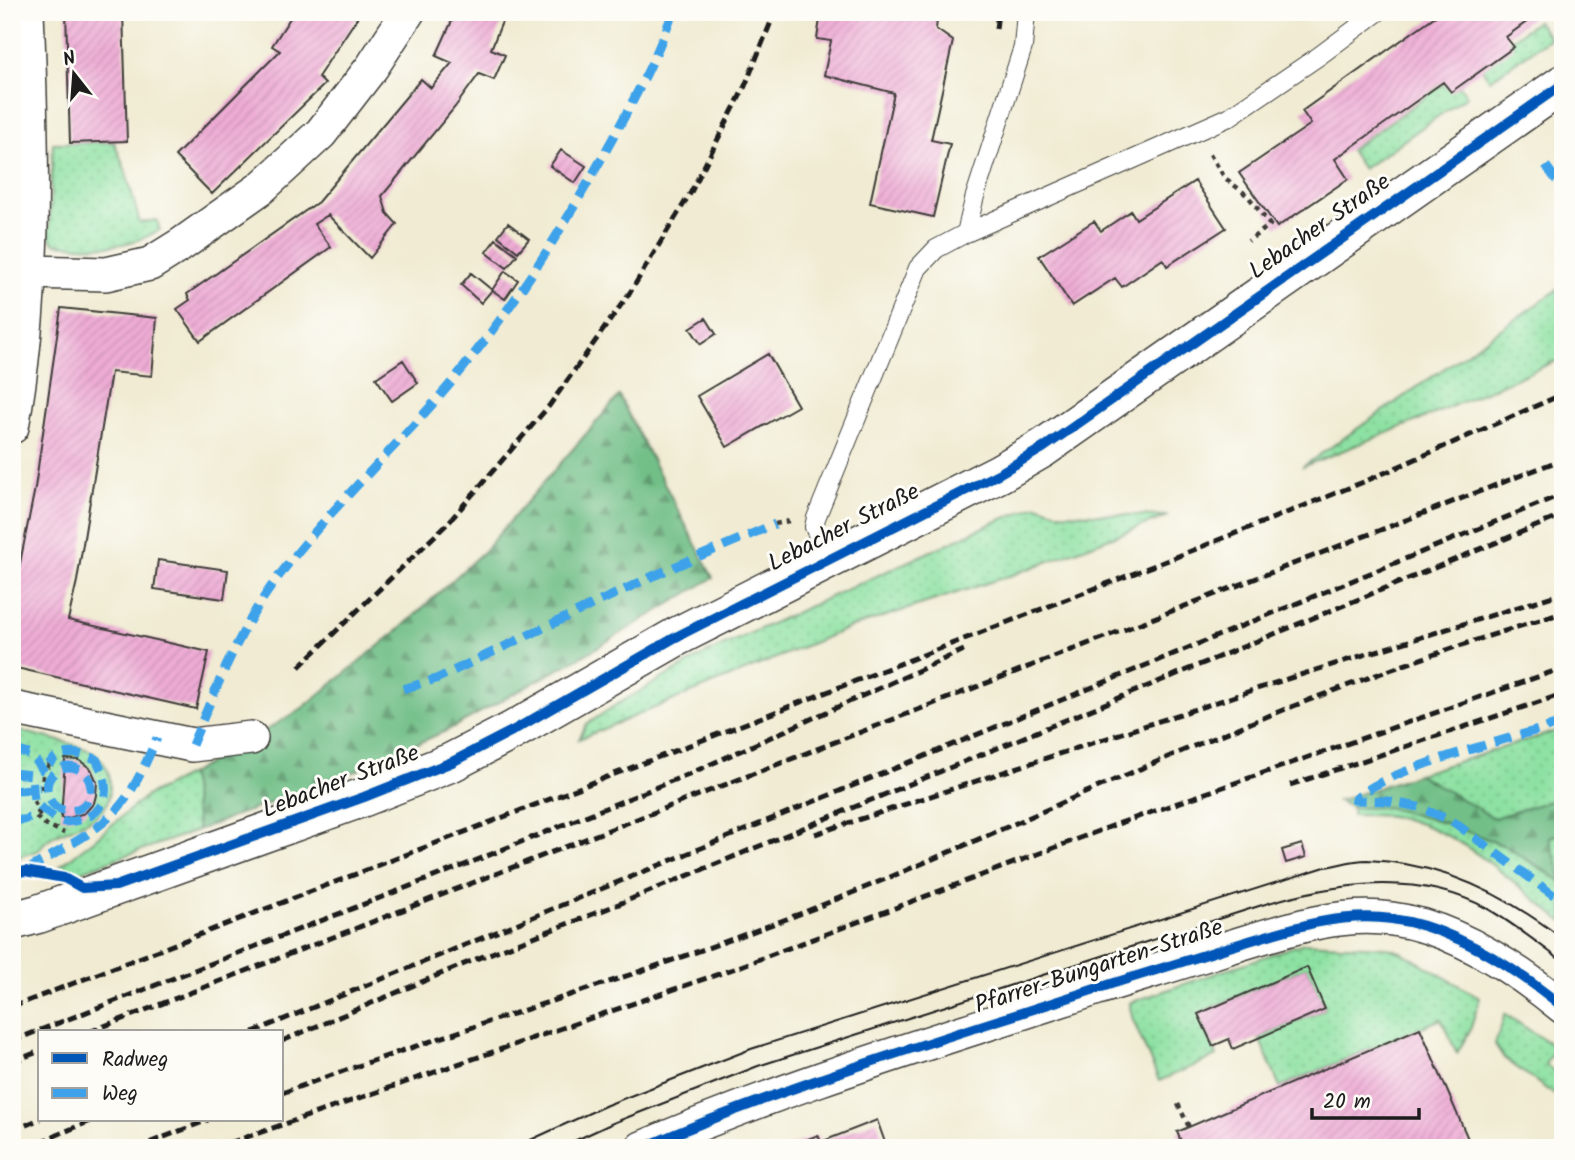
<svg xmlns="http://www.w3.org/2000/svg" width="1575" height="1160" viewBox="0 0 1575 1160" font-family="Kalam,sans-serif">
  <defs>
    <pattern id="green-dots" width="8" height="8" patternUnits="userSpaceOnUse" patternTransform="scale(1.75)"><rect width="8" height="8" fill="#8de1a2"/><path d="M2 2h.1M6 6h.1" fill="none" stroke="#79c08b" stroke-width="1.8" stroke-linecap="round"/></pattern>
    <pattern id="forest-firs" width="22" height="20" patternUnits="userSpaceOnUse" patternTransform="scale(1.75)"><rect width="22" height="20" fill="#72bf88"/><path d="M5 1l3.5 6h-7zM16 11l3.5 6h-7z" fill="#5d9a6e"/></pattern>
    <pattern id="building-hatch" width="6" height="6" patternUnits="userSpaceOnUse" patternTransform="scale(1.75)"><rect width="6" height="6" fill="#eeacd5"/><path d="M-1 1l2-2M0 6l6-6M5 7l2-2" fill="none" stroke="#cc93b6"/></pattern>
  </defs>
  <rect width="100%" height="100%" fill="#fdfcf7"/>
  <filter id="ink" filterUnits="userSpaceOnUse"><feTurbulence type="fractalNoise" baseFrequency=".0143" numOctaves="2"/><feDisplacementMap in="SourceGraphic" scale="14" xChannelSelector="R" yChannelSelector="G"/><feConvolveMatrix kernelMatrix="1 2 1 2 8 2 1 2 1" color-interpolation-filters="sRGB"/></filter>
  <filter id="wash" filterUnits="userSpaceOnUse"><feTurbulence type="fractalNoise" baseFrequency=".00686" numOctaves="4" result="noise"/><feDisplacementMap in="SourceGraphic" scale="28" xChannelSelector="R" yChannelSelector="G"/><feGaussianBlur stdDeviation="1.57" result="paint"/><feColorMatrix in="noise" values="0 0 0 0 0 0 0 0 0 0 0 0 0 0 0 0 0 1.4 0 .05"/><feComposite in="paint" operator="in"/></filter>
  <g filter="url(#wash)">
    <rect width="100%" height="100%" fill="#f0ebd2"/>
    <path fill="url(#green-dots)" stroke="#547e5f" stroke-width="2" d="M 1537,21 L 1550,38 L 1490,80 L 1478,64 Z
      M 1454,77 L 1467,96 L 1363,169 L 1350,150 Z
      M 114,142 L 125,169 L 140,223 L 157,220 L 160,230 C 127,250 92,248 56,244 L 49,237 L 53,143 Z
      M 1563,286 L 1563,358 L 1434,414 L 1302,467 Z
      M 1038,505 L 1060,513 L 1168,516 L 1015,574 L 849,628 L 579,739 L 586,725 L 614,706 L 707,653 L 995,522 Z
      M 12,729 C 30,734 89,745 99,757 C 106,765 111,776 110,787 C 110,801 106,810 93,818 C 77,829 48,832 39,850 L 12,859 Z
      M 1563,729 L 1563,797 L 1494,818 L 1418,774 Z
      M 190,774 L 198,830 L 76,873 L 66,871 L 60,866 L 94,840 L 146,796 Z
      M 1387,807 L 1445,823 L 1505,846 L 1562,882 L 1549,837 L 1563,833 L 1563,922 C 1510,881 1459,827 1390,816 C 1377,815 1364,815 1352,815 L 1352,808 Z
      M 1304,943 L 1385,947 L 1403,953 L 1480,998 L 1470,1030 L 1457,1053 L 1441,1019 L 1280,1087 L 1259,1038 L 1325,1009 L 1307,967 L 1199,1013 L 1217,1056 L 1159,1081 L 1133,1020 L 1129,1003 Z
      M 1505,1014 L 1555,1047 L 1545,1065 L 1563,1076 L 1563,1101 L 1504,1058 L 1495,1044 Z"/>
    <path fill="url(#forest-firs)" stroke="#476e52" stroke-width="2" d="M 619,396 L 713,578 L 588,653 L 448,730 L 356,771 L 198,830 L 190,774 L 300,710 L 402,627 L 485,550 Z
      M 1418,774 L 1494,818 L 1563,797 L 1563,833 L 1549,837 L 1563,882 L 1505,846 L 1445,823 L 1387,807 L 1352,808 L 1338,801 Z"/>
    <g id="blocks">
      <path fill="url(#building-hatch)" d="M 66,12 L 123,12 L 127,141 L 70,143 Z
        M 294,12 L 361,12 L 318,77 L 325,84 L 212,194 L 175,156 L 280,51 L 272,46 Z
        M 456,12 L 506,12 L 491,49 L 505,55 L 494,80 L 479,74 L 455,107 L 382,196 L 387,213 L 397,224 L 370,258 L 328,215 L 314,224 L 331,247 L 200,341 L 177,309 L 190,300 L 187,294 L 318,202 L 421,79 L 431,88 L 452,63 L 436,56 Z
        M 821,12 L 938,12 L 936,29 L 953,41 L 931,140 L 950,144 L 933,217 L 870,203 L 894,93 L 824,75 L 831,41 L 817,39 Z
        M 1441,12 L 1540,12 L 1506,37 L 1514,47 L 1451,92 L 1443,82 L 1335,159 L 1348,179 L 1277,227 L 1239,173 L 1311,124 L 1302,111 Z
        M 561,150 L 586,166 L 575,183 L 550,166 Z
        M 1195,181 L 1226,228 L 1167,266 L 1163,259 L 1122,287 L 1115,278 L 1072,306 L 1039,256 L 1094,221 L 1101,231 L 1131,211 L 1136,219 Z
        M 508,223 L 529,239 L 518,252 L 498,236 Z
        M 496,239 L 517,255 L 507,268 L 486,252 Z
        M 505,271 L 518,280 L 505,299 L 492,290 L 481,303 L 461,285 L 471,273 L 492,290 Z
        M 61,308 L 157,318 L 152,376 L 111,372 L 77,581 L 68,620 L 209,652 L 196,709 L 12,667 L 12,603 L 35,488 Z
        M 706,318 L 716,334 L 701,344 L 690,328 Z
        M 768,354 L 798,406 L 727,447 L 697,396 Z
        M 403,360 L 418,383 L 392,401 L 376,378 Z
        M 158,560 L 228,570 L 224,599 L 154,589 Z
        M 65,759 L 79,760 L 91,769 L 97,782 L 96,795 L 94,803 L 85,813 L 69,818 L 61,818 Z
        M 1302,844 L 1306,857 L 1286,863 L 1282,850 Z
        M 1307,967 L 1325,1009 L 1233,1049 L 1229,1039 L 1213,1046 L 1198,1014 Z
        M 1420,1028 L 1472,1148 L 1184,1148 L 1177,1132 Z
        M 877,1120 L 887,1148 L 785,1148 L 818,1135 L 821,1142 Z"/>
    </g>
  </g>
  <g filter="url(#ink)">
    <use href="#blocks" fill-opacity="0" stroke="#3c3b37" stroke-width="2"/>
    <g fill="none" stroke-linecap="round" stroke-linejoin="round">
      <defs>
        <path id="lane" d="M 966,233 L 975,196 L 1023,47 L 1026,12
          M 828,559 L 814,527 L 816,518 L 918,268 L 936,249 L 966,233 L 1229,117 L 1319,56 L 1378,12"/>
        <path id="street" d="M 30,272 L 106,274 L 150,264 L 182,244 L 261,188 L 321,133 L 372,67 L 408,12
          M 12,427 C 37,290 33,151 27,12
          M 12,708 L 192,745 L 251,738
          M 642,1148 C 789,1084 943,1039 1095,989 C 1139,975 1183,962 1226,948 C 1280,932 1335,911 1392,919 C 1454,927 1515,968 1563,1007"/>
        <path id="primary" d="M 12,921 L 38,914 L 364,797 L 452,762 L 512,731 L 676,637 L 1000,473 L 1043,448 L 1563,84"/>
      </defs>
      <use href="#lane" stroke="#3c3b37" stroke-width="20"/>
      <use href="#street" stroke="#3c3b37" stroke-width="36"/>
      <use href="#primary" stroke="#3c3b37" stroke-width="41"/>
      <path stroke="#3c3b37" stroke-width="4.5" stroke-dasharray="5 5" stroke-linecap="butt" d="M 1210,154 L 1225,178 L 1248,196 L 1270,225 L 1248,241
        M 775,524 L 789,521
        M 47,768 L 49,764
        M 43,775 L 42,787 L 47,787
        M 34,801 L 39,814 L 35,815 L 41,822 L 64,833
        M 1178,1104 L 1189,1127"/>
      <use href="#lane" stroke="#fff" stroke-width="18"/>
      <use href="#street" stroke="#fff" stroke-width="33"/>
      <use href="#primary" stroke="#fff" stroke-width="38"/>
      <path stroke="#1c1c1c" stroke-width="2" d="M 513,1148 L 607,1105 L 751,1049 L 1325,867 C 1338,865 1353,860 1367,860 C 1440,862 1506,895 1563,939
        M 559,1148 L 613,1123 L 758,1066 L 1259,906 C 1332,883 1417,870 1488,909 C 1514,924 1539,944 1563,962"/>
      <path stroke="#1c1c1c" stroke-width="5" stroke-dasharray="10 5" stroke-linecap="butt" d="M 996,29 L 998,12
        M 299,667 L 448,523 L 549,406 L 631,291 L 691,192 L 745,86 L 775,12
        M 1290,785 L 1563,694
        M 815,834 L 1290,678 L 1563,593
        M 12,1007 L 1171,559 L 1366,481 L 1563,394
        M 89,1032 L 1563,459
        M 253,1032 L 1563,494
        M 12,1041 L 467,864 L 689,774 L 964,650
        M 282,1041 L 476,959 L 614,906 L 1563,515
        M 12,1062 L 40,1051
        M 282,1093 C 454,1030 631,979 802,913 C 934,861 1063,801 1194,746 C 1315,696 1438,650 1563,613
        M 12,1131 L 40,1119
        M 25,1148 L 93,1120
        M 136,1148 L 208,1120
        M 215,1148 L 733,969 L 1112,826 L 1563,668"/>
      <path stroke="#3da2ea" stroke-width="9" stroke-dasharray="18 9" stroke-linecap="butt" d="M 1546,166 L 1563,189
        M 403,689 L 436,679 L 653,576 L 775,524
        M 1563,723 C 1519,736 1380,770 1355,800 L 1388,801 L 1418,807 L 1452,821 L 1563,902
        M 192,745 C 215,691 238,632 273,584 C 332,503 410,437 471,358 C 524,291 568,220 609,145 C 633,102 656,58 673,12
        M 12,749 L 32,755 L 44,772
        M47 789a22 22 0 1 1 44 0a22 22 0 1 1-44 0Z
        M 12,773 L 32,775 L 34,801 C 42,808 51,817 61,821 C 67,823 77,821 83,819 C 112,808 109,781 96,759 C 79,753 61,748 49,764
        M 12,791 L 40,788
        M 12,820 L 24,820 L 35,815
        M 26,871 C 58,850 100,833 124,801 C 138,782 147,760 157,738"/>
      <defs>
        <path id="cycleway" d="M 12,874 L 25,871 L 64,878 L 82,888 L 116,886 L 364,797 L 452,762 L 512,731 L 676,637 L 1000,473 L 1043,448 L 1563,84
          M 642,1148 C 789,1084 943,1039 1095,989 C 1139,975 1183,962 1226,948 C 1280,932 1335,911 1392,919 C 1454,927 1515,968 1563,1007"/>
      </defs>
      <use href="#cycleway" stroke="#fdfcf7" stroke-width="15"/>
      <use href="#cycleway" stroke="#0057b8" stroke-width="10"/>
    </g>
  </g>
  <g text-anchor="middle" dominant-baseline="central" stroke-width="6" stroke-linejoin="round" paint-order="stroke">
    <g font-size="24" fill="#1c1c1c" stroke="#fdfcf7">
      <text transform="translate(1320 227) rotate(-35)">Lebacher Straße</text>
      <text transform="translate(844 528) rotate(-27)">Lebacher Straße</text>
      <text transform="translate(341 782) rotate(-21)">Lebacher Straße</text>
      <text transform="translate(1099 967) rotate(-18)">Pfarrer-Bungarten-Straße</text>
    </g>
  </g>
  <rect width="1575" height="1160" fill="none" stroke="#fdfcf7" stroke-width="42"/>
  <rect x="38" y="1030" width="245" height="91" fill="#fdfcf7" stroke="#a3a29f" stroke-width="2"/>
  <rect x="52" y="1053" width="35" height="10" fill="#0057b8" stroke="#a3a29f" stroke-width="2"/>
  <text x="102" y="1066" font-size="21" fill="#1c1c1c">Radweg</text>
  <rect x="52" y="1088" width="35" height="10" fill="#3da2ea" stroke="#a3a29f" stroke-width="2"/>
  <text x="102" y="1100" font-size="21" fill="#1c1c1c">Weg</text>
  <g transform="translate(74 74) rotate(343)" stroke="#fdfcf7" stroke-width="5" paint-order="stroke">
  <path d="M0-5L12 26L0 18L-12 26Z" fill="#1c1c1c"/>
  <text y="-10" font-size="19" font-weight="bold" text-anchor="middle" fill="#1c1c1c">N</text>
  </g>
  <path d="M1312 1108v10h107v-10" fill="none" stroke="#1c1c1c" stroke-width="3.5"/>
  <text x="1323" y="1108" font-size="21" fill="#1c1c1c" stroke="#fdfcf7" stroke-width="5" paint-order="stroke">20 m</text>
</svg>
